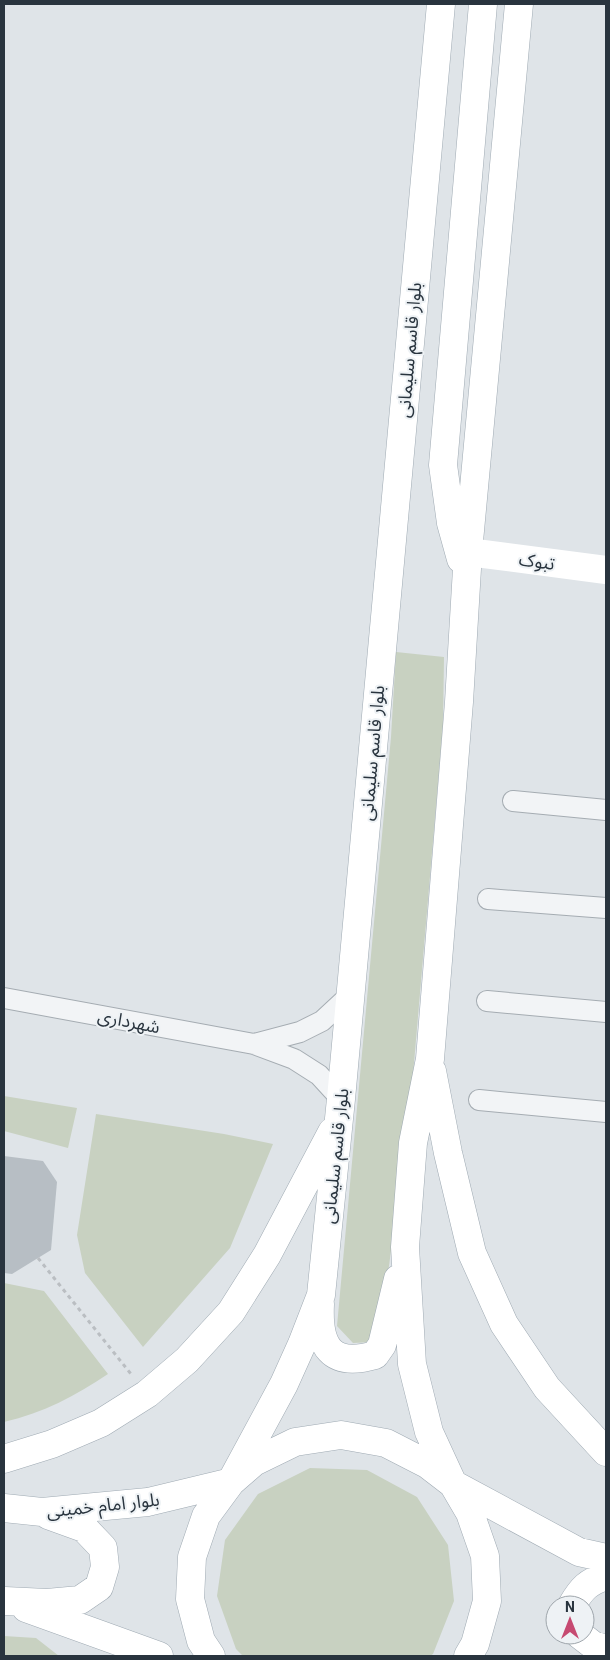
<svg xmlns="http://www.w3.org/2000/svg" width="610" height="1660" viewBox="0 0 610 1660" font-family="Roboto,'Noto Sans Arabic',sans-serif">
  <rect width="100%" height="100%" fill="#dfe4e8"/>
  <path fill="#c8d1c1" d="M 396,652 L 444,657 L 443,725 L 411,1098 L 381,1327 L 372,1342 L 353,1343 L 337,1326 L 391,737 Z
    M 4,1096 L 77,1108 L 68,1148 L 4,1131 Z
    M 96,1114 L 224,1134 L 273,1144 L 230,1248 L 143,1347 L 85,1273 L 77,1235 Z
    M 4,1283 L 44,1291 L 108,1374 C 75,1396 43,1413 4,1422 Z
    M 310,1468 L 367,1470 L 417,1497 L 448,1545 L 454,1601 L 433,1654 L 430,1656 L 243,1656 L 236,1649 L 217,1596 L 225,1540 L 258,1494 Z
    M 4,1636 L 36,1638 L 59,1656 L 4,1656 Z"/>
  <path fill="#b7bec4" d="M 4,1156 L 43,1161 L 57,1182 L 51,1250 L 12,1274 L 4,1273 Z"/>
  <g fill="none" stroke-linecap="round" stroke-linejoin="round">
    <defs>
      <path id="street" d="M 513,801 L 606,810
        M 488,899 L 606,908
        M 4,998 L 254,1044 L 294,1059 L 319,1075 L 341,1099
        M 487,1001 L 606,1012
        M 254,1044 L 300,1032 L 322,1021 L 350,995
        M 479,1100 L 606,1112"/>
      <path id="primary" d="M 519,4 L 468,552 L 459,702 L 430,1059 L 413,1143 L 405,1247 L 412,1364 L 429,1432 L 453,1484 L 579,1552 L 606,1558
        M 461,559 L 451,523 L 443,465 L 483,4
        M 432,1071 L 448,1153 L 472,1253 L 504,1324 L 547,1388 L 606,1452
        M 320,1304 C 318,1346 330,1368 375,1355 L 382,1345 L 398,1279
        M 4,1459 L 52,1444 L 101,1423 L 147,1394 L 187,1360 L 231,1312 L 267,1255 L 332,1132
        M 4,1508 L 42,1512 L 148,1502 L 231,1482 L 284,1384 L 302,1344 L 321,1295 L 341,1099 L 441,4
        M 5,1601 L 47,1603 L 80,1600 L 99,1587 L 105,1567 L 103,1548 L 84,1528 L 48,1515
        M 572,1605 C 582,1588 588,1582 606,1576
        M 26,1608 L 159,1656
        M 580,1635 L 593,1645 L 606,1649
        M 211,1656 L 201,1641 L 190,1599 L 192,1557 L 206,1516 L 231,1482 L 254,1462 L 295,1442 L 341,1435 L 386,1443 L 427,1464 L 453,1484 L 470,1513 L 485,1556 L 487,1601 L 475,1644 L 468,1656"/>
    </defs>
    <use href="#street" stroke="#a5acb2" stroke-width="22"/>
    <use href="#primary" stroke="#9faab3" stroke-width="29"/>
    <path stroke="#babec2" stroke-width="3" stroke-dasharray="4 4" stroke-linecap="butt" d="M 38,1258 L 131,1374"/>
    <use href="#street" stroke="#f2f4f6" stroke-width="20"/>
    <path stroke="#fff" stroke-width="28" d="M 468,552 L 606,570"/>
    <use href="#primary" stroke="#fff" stroke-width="28"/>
  </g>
  <g text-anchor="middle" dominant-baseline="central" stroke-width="4" stroke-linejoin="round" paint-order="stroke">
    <g font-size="18" fill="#29343e" stroke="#eef2f5">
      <text transform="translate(409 350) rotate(-85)">بلوار قاسم سلیمانی</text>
      <text transform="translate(537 561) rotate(8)">تبوک</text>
      <text transform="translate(372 753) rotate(-85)">بلوار قاسم سلیمانی</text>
      <text transform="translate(129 1021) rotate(11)">شهرداری</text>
      <text transform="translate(335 1156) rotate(-84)">بلوار قاسم سلیمانی</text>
      <text transform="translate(103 1505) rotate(-6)">بلوار امام خمینی</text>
    </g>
  </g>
  <rect width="610" height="1660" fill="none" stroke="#29343e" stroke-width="10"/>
  <g transform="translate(570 1620)"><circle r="24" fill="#eef2f5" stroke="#9fa6ac"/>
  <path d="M0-4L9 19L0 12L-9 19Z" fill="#c64a71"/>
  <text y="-8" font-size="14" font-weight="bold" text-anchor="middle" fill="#29343e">N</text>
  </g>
</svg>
